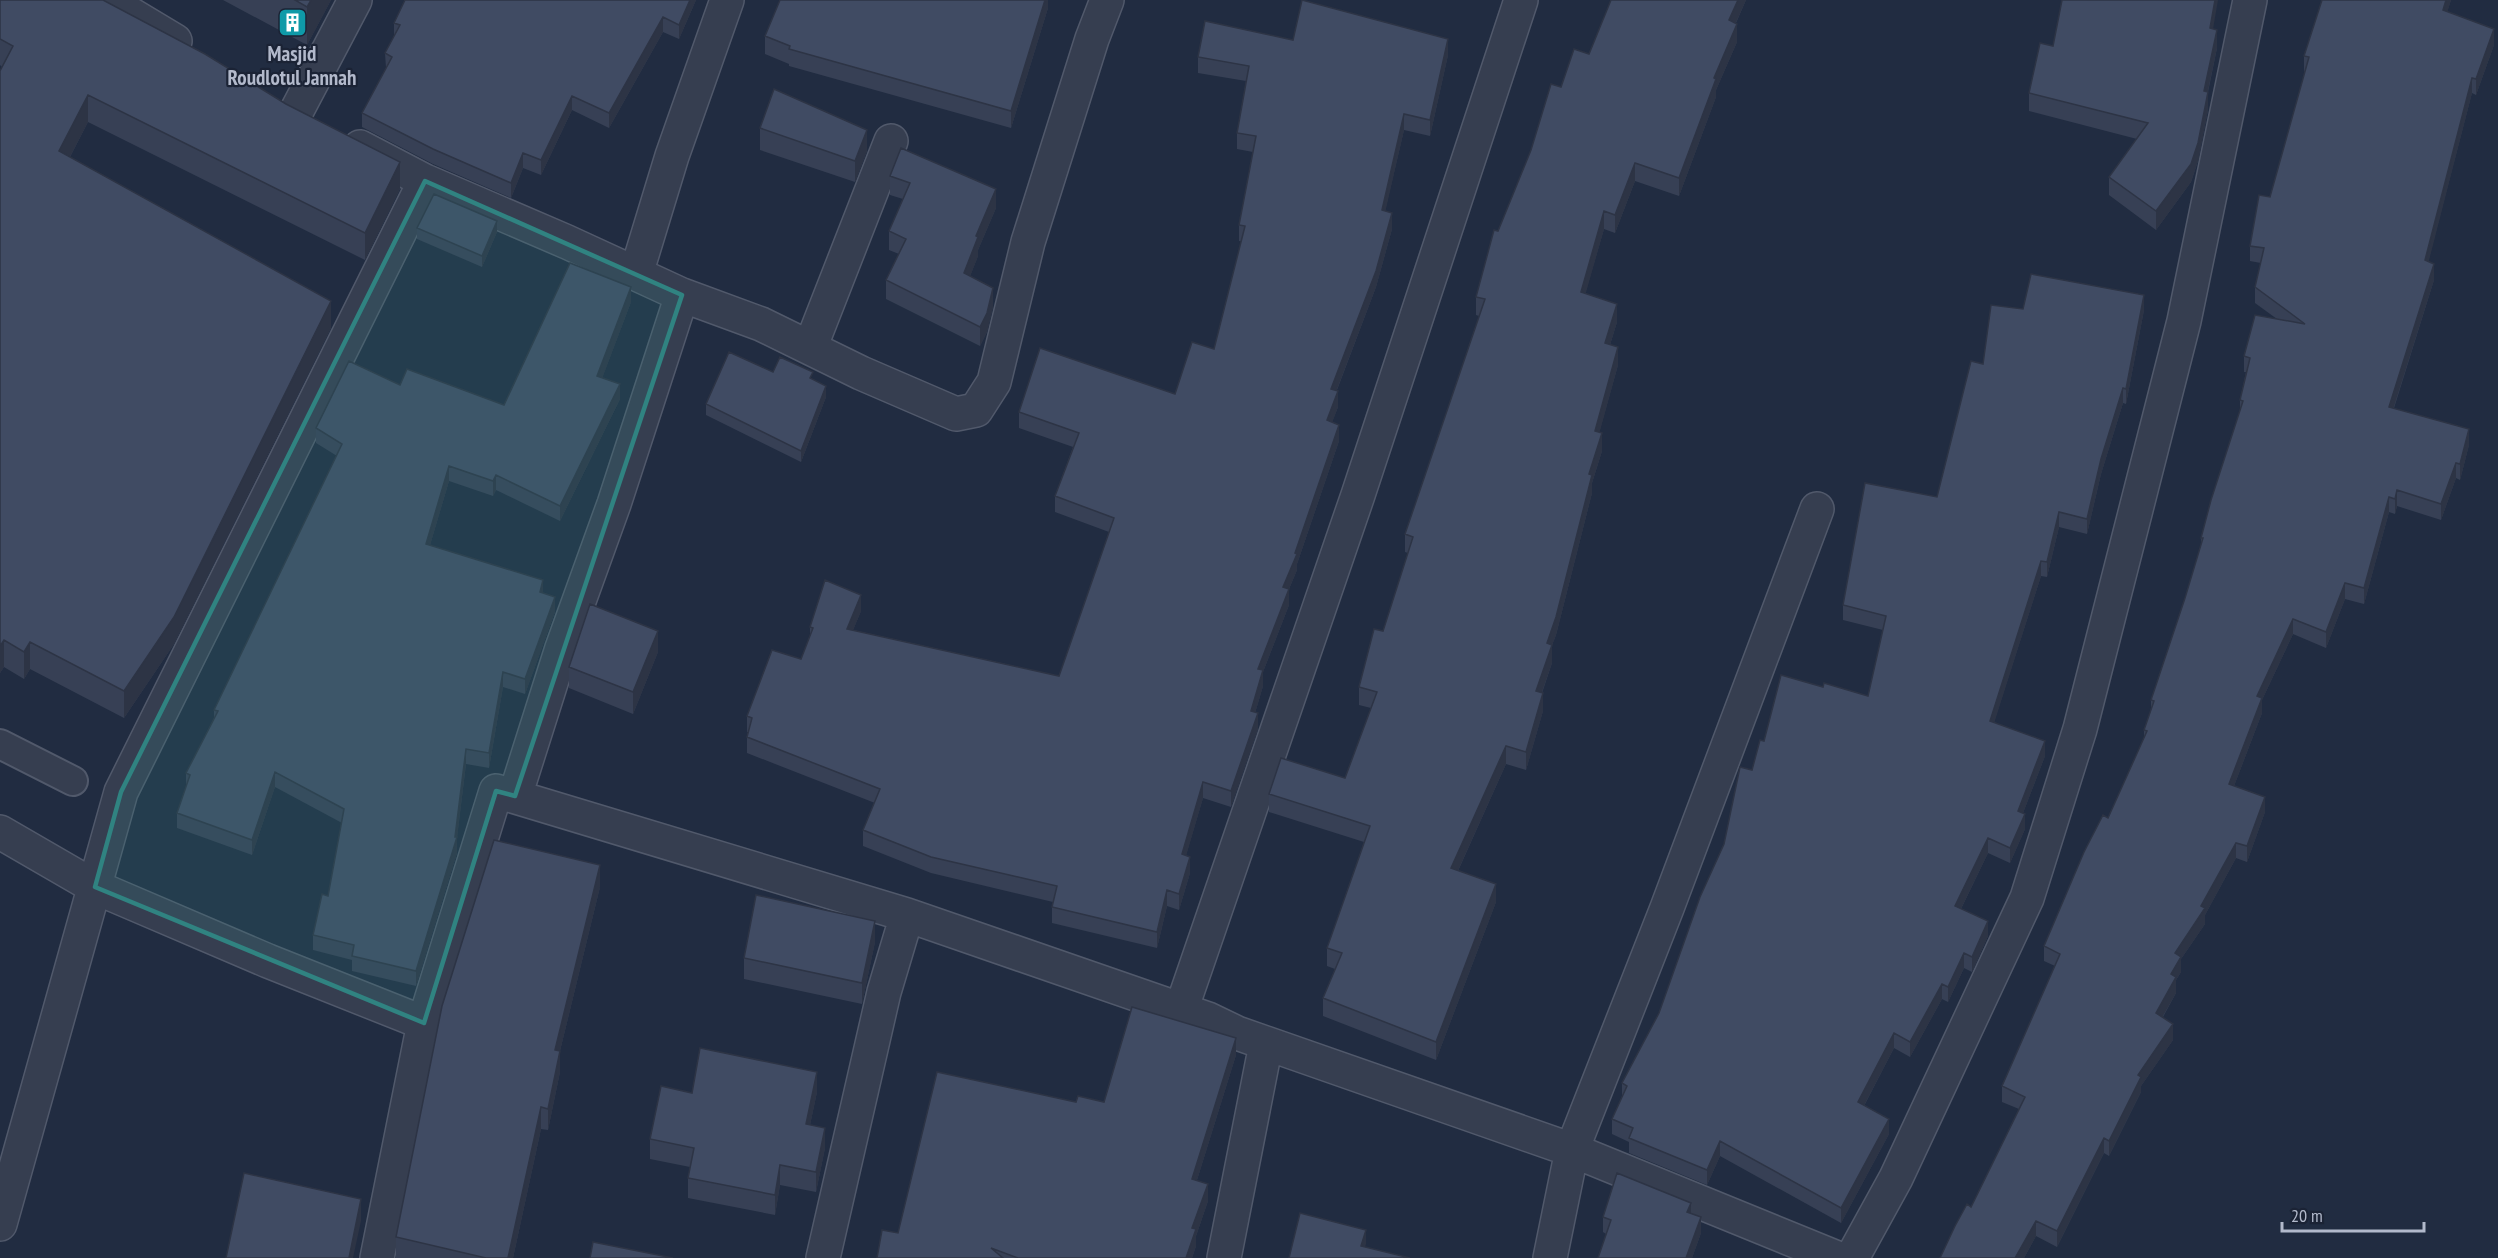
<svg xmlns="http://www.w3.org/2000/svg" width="2498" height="1258" viewBox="0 0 2498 1258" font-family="'PT Sans Narrow',sans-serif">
  <rect width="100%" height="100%" fill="#212c41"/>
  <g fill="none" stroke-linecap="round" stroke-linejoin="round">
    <defs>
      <path id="lane" d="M 0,744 L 73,781"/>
      <path id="street" d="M 107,0 L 175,41
        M 295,114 L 355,0
        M 360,147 L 425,181 L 567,242 L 682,295 L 614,504 L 562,648 L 515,796
        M 636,274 L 672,156 L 727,0
        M 682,295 L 761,324 L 861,373 L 956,414 L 976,410 L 994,382 L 1028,242 L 1092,39 L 1107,0
        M 810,348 L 891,141
        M 0,832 L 95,887 L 268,961 L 424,1023
        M 1181,1010 L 1358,495 L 1521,0
        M 0,1224 L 121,792 L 425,181
        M 377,1258 L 424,1023 L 496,791 L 907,915 L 1208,1019 L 1237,1033 L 1572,1150 L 1837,1258
        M 823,1258 L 884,992 L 907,915
        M 1224,1258 L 1266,1044
        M 1550,1258 L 1572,1150 L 1667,908 L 1817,509
        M 1852,1258 L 1896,1178 L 2027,898 L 2080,729 L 2184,321 L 2250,0"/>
    </defs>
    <use href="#lane" stroke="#51596b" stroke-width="32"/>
    <use href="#street" stroke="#51596b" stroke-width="36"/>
    <use href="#lane" stroke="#363e50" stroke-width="28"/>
    <use href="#street" stroke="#363e50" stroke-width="33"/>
  </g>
  <path fill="#374055" d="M 0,0 L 400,189 L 365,260 L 88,122 L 70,157 L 331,328 L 174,644 L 124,718 L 30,669 L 24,679 L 4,667 L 0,673 L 0,71 L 2,67 L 0,65 Z
    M 223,0 L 331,0 L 307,45 Z
    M 696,0 L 679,39 L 663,32 L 609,128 L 572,110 L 541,175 L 523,168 L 511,198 L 433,164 L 362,127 L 362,113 L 386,68 L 385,53 L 394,36 L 394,23 Z
    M 1048,0 L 1048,8 L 1011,128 L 789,66 L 789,64 L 765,54 L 765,36 Z
    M 1611,0 L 1746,0 L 1736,23 L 1737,42 L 1716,90 L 1716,97 L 1679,196 L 1635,181 L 1615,233 L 1604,229 L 1585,294 L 1617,322 L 1610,345 L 1618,365 L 1599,433 L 1602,451 L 1592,483 L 1592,493 L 1556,635 L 1552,645 L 1552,663 L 1542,693 L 1543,711 L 1526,770 L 1506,764 L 1458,871 L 1496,902 L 1436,1060 L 1323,1016 L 1323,998 L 1335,969 L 1327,966 L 1327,948 L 1364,842 L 1269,812 L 1269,794 L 1345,778 L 1371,708 L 1359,705 L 1359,687 L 1383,631 L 1408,553 L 1405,552 L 1405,534 L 1479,316 L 1476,315 L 1476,297 L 1498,231 L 1561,87 L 1589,54 Z
    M 2322,0 L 2451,0 L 2447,12 L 2494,45 L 2476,95 L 2472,93 L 2428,262 L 2434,280 L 2394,408 L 2469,445 L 2460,480 L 2456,478 L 2441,520 L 2397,506 L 2395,514 L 2389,512 L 2364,604 L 2345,599 L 2326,648 L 2293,634 L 2262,700 L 2262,713 L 2234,786 L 2265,812 L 2247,862 L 2236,858 L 2205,915 L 2205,924 L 2181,959 L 2181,972 L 2176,980 L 2176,993 L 2163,1017 L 2173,1040 L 2141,1086 L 2141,1092 L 2109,1156 L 2104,1153 L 2057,1247 L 2036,1236 L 2024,1258 L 1940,1258 L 1971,1207 L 2019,1109 L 2002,1102 L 2002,1086 L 2055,966 L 2044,961 L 2044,946 L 2108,818 L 2144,738 L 2144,730 L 2151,710 L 2151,700 L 2185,598 L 2201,545 L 2201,538 L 2240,412 L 2240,400 L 2246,372 L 2244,372 L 2244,356 L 2277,319 L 2255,303 L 2255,287 L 2261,263 L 2250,261 L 2250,246 L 2270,197 L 2305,72 L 2304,71 L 2304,56 Z
    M 2213,29 L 2217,48 L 2208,92 L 2208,110 L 2198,161 L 2191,182 L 2156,230 L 2109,195 L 2109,177 L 2137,139 L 2029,111 L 2029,93 L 2053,46 Z
    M 1293,40 L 1448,55 L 1430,136 L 1404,130 L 1385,211 L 1392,229 L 1376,287 L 1337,390 L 1338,407 L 1332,422 L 1339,441 L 1297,564 L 1297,570 L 1289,589 L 1289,605 L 1263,672 L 1263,686 L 1255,713 L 1258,729 L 1231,807 L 1203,798 L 1186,855 L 1190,873 L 1179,910 L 1167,906 L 1157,948 L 1052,923 L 1052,907 L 1053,902 L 931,873 L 863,846 L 863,830 L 875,803 L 747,753 L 747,737 L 748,732 L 747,732 L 747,716 L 801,659 L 810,635 L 810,627 L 861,611 L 853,630 L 1059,676 L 1109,532 L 1055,512 L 1055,496 L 1073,447 L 1019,428 L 1019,412 L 1175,394 L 1214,349 L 1241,241 L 1239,241 L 1239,225 L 1253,152 L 1237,149 L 1237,133 L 1246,81 L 1198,73 L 1198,57 Z
    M 760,128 L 867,151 L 855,182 L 760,150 Z
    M 890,176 L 996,208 L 978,250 L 978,256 L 970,276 L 993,307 L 987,332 L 980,346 L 886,299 L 886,280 L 899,254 L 889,250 L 889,231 L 903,199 L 890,195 Z
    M 417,228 L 497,232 L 482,267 L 417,239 Z
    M 631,302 L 602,378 L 620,399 L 560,521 L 496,490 L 493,496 L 449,481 L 430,545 L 543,593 L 555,612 L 525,694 L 503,687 L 489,768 L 466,764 L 457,837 L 457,853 L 416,986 L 352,971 L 352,960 L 313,950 L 313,935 L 328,896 L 342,823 L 275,787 L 252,855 L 177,828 L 177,813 L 186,787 L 186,773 L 214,718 L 214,710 L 337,456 L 316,443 L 316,428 L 400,385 L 504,405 Z
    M 2023,309 L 2144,310 L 2126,404 L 2123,403 L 2101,474 L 2087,534 L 2059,527 L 2047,577 L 2041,576 L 1994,722 L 2045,756 L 2023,813 L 2025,829 L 2010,863 L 1988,853 L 1961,909 L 1988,936 L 1972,972 L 1964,968 L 1948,1002 L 1942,999 L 1910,1057 L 1894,1048 L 1864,1106 L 1889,1134 L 1841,1223 L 1720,1156 L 1707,1185 L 1629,1153 L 1629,1142 L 1612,1134 L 1612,1119 L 1622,1098 L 1622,1083 L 1659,1013 L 1764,741 L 1823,687 L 1868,696 L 1883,630 L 1843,620 L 1843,605 L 1937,497 L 1983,364 Z
    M 773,372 L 813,380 L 826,397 L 801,462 L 706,415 L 706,404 Z
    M 658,652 L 633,714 L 569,688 L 569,667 Z
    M 600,887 L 560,1051 L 560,1072 L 548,1130 L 541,1129 L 513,1258 L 396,1258 L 396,1237 Z
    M 875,942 L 862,1004 L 744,979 L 744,958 Z
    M 1236,1055 L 1197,1180 L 1208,1201 L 1196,1236 L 1196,1246 L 1192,1258 L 877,1258 L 898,1233 L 1076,1102 L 1104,1102 Z
    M 817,1092 L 810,1125 L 825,1148 L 816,1192 L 780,1185 L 775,1215 L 688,1198 L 688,1178 L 690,1167 L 650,1159 L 650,1139 L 692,1093 Z
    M 1691,1213 L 1701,1233 L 1692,1258 L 1598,1258 L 1606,1234 L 1603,1232 L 1603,1217 Z"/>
  <path fill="#2d3445" d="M 311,0 L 331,0 L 307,45 L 307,7 Z
    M 690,0 L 696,0 L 679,39 L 679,25 Z
    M 1045,0 L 1048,0 L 1048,8 L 1011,128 L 1011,111 Z
    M 1738,0 L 1746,0 L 1729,38 L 1729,20 Z
    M 2215,0 L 2218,0 L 2210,47 L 2210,28 Z
    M 2446,0 L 2451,0 L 2443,26 L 2443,10 Z
    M 663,17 L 663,32 L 609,128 L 609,113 Z
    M 1737,24 L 1737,42 L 1716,90 L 1716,97 L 1679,196 L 1679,178 L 1714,78 Z
    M 2494,29 L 2494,45 L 2476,95 L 2476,79 Z
    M 2217,30 L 2217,48 L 2204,109 L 2204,91 Z
    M 1448,39 L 1448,55 L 1430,136 L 1430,120 Z
    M 2472,78 L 2472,93 L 2425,276 L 2425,260 Z
    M 2208,92 L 2208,110 L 2198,161 L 2191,182 L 2156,230 L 2156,211 Z
    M 88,95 L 88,122 L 59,178 L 59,151 Z
    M 572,96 L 572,110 L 541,175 L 541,160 Z
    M 1404,114 L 1404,130 L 1382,226 L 1382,210 Z
    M 867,130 L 867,151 L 855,182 L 855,161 Z
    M 523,153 L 523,168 L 511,198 L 511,183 Z
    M 400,162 L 400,189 L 365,260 L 365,233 Z
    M 1635,163 L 1635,181 L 1615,233 L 1615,215 Z
    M 996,189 L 996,208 L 978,250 L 978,256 L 964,292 L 964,273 L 976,236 Z
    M 1604,211 L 1604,229 L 1581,310 L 1581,292 Z
    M 1392,213 L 1392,229 L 1376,287 L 1331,405 L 1331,389 Z
    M 497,221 L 497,232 L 482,267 L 482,256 Z
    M 2434,264 L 2434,280 L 2389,422 L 2389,407 Z
    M 631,287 L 631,302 L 597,392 L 597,376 Z
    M 993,288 L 993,307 L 987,332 L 980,346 L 980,327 Z
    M 2144,295 L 2144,310 L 2126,404 L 2126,389 Z
    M 331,301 L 331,328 L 174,644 L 124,718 L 124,691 Z
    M 1617,304 L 1617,322 L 1605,361 L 1605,343 Z
    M 1618,347 L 1618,365 L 1595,449 L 1595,431 Z
    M 620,384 L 620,399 L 560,521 L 560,506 Z
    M 826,386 L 826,397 L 801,462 L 801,451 Z
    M 2123,388 L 2123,403 L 2101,474 L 2087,534 L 2087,519 L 2101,459 Z
    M 1338,391 L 1338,407 L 1327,436 L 1327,420 Z
    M 1339,425 L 1339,441 L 1297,564 L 1297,570 L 1283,603 L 1283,587 Z
    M 2469,429 L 2469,445 L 2460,480 L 2460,464 Z
    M 1602,433 L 1602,451 L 1592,483 L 1592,493 L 1556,635 L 1552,645 L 1552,663 L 1536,709 L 1536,691 L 1547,643 L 1589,474 Z
    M 2456,463 L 2456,478 L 2441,520 L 2441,504 Z
    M 449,466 L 449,481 L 426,559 L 426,544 Z
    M 496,475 L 496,490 L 493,496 L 493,481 Z
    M 2397,490 L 2397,506 L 2395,514 L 2395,499 Z
    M 2389,497 L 2389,512 L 2364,604 L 2364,588 Z
    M 2059,512 L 2059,527 L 2047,577 L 2047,562 Z
    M 2041,561 L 2041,576 L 1990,736 L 1990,721 Z
    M 543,580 L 543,595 L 540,592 Z
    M 2345,583 L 2345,599 L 2326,648 L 2326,632 Z
    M 1289,589 L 1289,605 L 1263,672 L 1263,686 L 1251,727 L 1251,711 L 1258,669 Z
    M 861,595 L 861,611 L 847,645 L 847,629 Z
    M 555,597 L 555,612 L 525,694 L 525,679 Z
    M 2293,619 L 2293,634 L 2262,700 L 2262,713 L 2229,799 L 2229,784 L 2257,696 Z
    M 658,631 L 658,652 L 633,714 L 633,692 Z
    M 4,640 L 4,667 L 0,673 L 0,646 Z
    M 30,642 L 30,669 L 24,679 L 24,652 Z
    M 503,672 L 503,687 L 489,768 L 489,753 Z
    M 1543,693 L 1543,711 L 1526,770 L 1526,752 Z
    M 1258,713 L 1258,729 L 1231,807 L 1231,791 Z
    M 2045,741 L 2045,756 L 2018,826 L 2018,811 Z
    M 1506,746 L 1506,764 L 1451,886 L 1451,868 Z
    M 466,749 L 466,764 L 457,839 L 457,837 L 457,853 L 416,986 L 416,971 L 455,837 Z
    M 275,772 L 275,787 L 252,855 L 252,840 Z
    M 1203,782 L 1203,798 L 1182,870 L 1182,854 Z
    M 2265,797 L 2265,812 L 2247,862 L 2247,846 Z
    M 2025,814 L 2025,829 L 2010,863 L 2010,848 Z
    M 1988,838 L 1988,853 L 1955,921 L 1955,906 Z
    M 2236,843 L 2236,858 L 2205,915 L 2205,924 L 2181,959 L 2181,972 L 2176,980 L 2176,993 L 2156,1028 L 2156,1013 L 2171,974 L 2175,953 Z
    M 1190,857 L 1190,873 L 1179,910 L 1179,894 Z
    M 600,865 L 600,887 L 560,1051 L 560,1072 L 548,1130 L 548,1109 L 555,1050 Z
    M 1496,884 L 1496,902 L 1436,1060 L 1436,1042 Z
    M 1167,890 L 1167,906 L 1157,948 L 1157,932 Z
    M 875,921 L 875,942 L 862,1004 L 862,983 Z
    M 1988,921 L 1988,936 L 1972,972 L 1972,957 Z
    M 1964,953 L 1964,968 L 1948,1002 L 1948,987 Z
    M 1942,984 L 1942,999 L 1910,1057 L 1910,1042 Z
    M 2173,1024 L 2173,1040 L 2141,1086 L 2141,1092 L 2109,1156 L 2109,1141 L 2138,1075 Z
    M 1894,1033 L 1894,1048 L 1858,1117 L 1858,1102 Z
    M 1236,1038 L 1236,1055 L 1192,1196 L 1192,1179 Z
    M 817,1072 L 817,1092 L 806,1144 L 806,1124 Z
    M 541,1107 L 541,1129 L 513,1258 L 508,1258 Z
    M 1889,1119 L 1889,1134 L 1841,1223 L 1841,1208 Z
    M 825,1128 L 825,1148 L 816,1192 L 816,1172 Z
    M 2104,1138 L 2104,1153 L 2057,1247 L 2057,1231 Z
    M 1720,1141 L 1720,1156 L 1707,1185 L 1707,1170 Z
    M 780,1165 L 780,1185 L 775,1215 L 775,1195 Z
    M 1208,1184 L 1208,1201 L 1196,1236 L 1196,1246 L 1192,1258 L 1186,1258 L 1192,1228 Z
    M 361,1199 L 361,1221 L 353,1258 L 349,1258 Z
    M 1691,1203 L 1691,1219 L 1687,1212 Z
    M 1701,1217 L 1701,1233 L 1692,1258 L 1686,1258 Z
    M 2036,1221 L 2036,1236 L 2024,1258 L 2015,1258 Z
    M 1366,1230 L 1366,1244 L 1362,1258 L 1361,1246 Z"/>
  <path fill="#404b63" stroke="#2d3445" stroke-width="1.5" d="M 0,0 L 103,0 L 205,54 L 286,104 L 400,162 L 365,233 L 88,95 L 59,151 L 331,301 L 174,617 L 124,691 L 30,642 L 24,652 L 4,640 L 0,646 L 0,71 L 13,46 L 0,39 Z
    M 295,0 L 311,0 L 307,7 Z
    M 405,0 L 690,0 L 679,25 L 663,17 L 609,113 L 572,96 L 541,160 L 523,153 L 511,183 L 433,149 L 362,113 L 392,57 L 385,53 L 400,25 L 394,23 Z
    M 780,0 L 1045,0 L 1011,111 L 789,49 L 790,46 L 765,36 Z
    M 1302,0 L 1448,39 L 1430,120 L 1404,114 L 1382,210 L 1392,213 L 1376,271 L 1331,389 L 1338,391 L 1327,420 L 1339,425 L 1295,553 L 1297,554 L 1283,587 L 1289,589 L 1258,669 L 1263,670 L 1251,711 L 1258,713 L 1231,791 L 1203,782 L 1182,854 L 1190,857 L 1179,894 L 1167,890 L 1157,932 L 1052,907 L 1057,886 L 931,857 L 863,830 L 880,789 L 747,737 L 752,718 L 747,716 L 772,650 L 801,659 L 813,628 L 810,627 L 825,580 L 861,595 L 847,629 L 1059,676 L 1114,518 L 1055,496 L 1079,433 L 1019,412 L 1040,348 L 1175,394 L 1192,342 L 1214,349 L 1245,226 L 1239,225 L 1256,136 L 1237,133 L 1249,66 L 1198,57 L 1205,21 L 1293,40 Z
    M 1611,0 L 1738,0 L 1729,20 L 1737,24 L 1714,78 L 1716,79 L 1679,178 L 1635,163 L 1615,215 L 1604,211 L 1581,292 L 1617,304 L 1605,343 L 1618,347 L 1595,431 L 1602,433 L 1589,474 L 1592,475 L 1556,617 L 1547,643 L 1552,645 L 1536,691 L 1543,693 L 1526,752 L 1506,746 L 1451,868 L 1496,884 L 1436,1042 L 1323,998 L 1342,953 L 1327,948 L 1370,826 L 1269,794 L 1281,758 L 1345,778 L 1377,692 L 1359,687 L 1374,629 L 1383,631 L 1413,537 L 1405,534 L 1485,299 L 1476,297 L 1494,230 L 1498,231 L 1531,150 L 1551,84 L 1561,87 L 1574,49 L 1589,54 Z
    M 2062,0 L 2215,0 L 2210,28 L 2217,30 L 2204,91 L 2208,92 L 2198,143 L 2191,164 L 2156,211 L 2109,177 L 2148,123 L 2029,93 L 2040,43 L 2053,46 Z
    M 2322,0 L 2446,0 L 2443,10 L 2494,29 L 2476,79 L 2472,78 L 2425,260 L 2434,264 L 2389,407 L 2469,429 L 2460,464 L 2456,463 L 2441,504 L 2397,490 L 2395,499 L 2389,497 L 2364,588 L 2345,583 L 2326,632 L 2293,619 L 2257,696 L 2262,698 L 2229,784 L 2265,797 L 2247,846 L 2236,843 L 2201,906 L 2205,908 L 2175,953 L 2181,957 L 2171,974 L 2176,977 L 2156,1013 L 2173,1024 L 2138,1075 L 2141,1077 L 2109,1141 L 2104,1138 L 2057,1231 L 2036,1221 L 2015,1258 L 1940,1258 L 1955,1226 L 1967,1204 L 1971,1207 L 2025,1097 L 2002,1086 L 2060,954 L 2044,946 L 2084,852 L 2103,815 L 2108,818 L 2147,731 L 2144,730 L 2154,701 L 2151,700 L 2185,598 L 2203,538 L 2201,538 L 2211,500 L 2243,401 L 2240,400 L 2250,358 L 2244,356 L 2255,315 L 2305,324 L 2255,287 L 2264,248 L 2250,246 L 2259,195 L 2270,197 L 2309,57 L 2304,56 Z
    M 774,89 L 867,130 L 855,161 L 760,128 Z
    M 901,148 L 996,189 L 976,236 L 978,237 L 964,273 L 993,288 L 987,313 L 980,327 L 886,280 L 906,239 L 889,231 L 910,183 L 890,176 Z
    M 434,194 L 497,221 L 482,256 L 417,228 Z
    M 570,263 L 631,287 L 597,376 L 620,384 L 560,506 L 496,475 L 493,481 L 449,466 L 426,544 L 543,580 L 540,592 L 555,597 L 525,679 L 503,672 L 489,753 L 466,749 L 455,837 L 457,837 L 416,971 L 352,956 L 354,945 L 313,935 L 322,894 L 328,896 L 344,809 L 275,772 L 252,840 L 177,813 L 190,775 L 186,773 L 218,711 L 214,710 L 342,444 L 316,428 L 349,361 L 400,385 L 407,369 L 504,405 Z
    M 2031,274 L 2144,295 L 2126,389 L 2123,388 L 2101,459 L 2087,519 L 2059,512 L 2047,562 L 2041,561 L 1990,721 L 2045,741 L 2018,811 L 2025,814 L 2010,848 L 1988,838 L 1955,906 L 1988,921 L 1972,957 L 1964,953 L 1948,987 L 1942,984 L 1910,1042 L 1894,1033 L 1858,1102 L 1889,1119 L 1841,1208 L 1720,1141 L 1707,1170 L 1629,1138 L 1633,1128 L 1612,1119 L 1627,1086 L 1622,1083 L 1659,1013 L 1700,897 L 1724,844 L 1740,767 L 1752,770 L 1760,740 L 1764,741 L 1781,675 L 1823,687 L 1824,683 L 1868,696 L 1886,616 L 1843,605 L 1865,483 L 1937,497 L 1971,361 L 1983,364 L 1991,305 L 2023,309 Z
    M 729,352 L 773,372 L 780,357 L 813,372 L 810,378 L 826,386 L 801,451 L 706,404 Z
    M 590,604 L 658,631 L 633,692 L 569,667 Z
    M 494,840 L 600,865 L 555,1050 L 560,1051 L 548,1109 L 541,1107 L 508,1258 L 486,1258 L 396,1237 L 442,1006 Z
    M 756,895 L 875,921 L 862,983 L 744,958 Z
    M 1132,1007 L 1236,1038 L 1192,1179 L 1208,1184 L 1192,1228 L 1196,1229 L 1186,1258 L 1018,1258 L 991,1248 L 1003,1258 L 877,1258 L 882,1230 L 898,1233 L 937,1072 L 1076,1102 L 1078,1096 L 1104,1102 Z
    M 700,1048 L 817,1072 L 806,1124 L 825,1128 L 816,1172 L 780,1165 L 775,1195 L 688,1178 L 694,1148 L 650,1139 L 661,1086 L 692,1093 Z
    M 244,1173 L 361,1199 L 349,1258 L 226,1258 Z
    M 1617,1173 L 1691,1203 L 1687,1212 L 1701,1217 L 1686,1258 L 1598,1258 L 1611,1220 L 1603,1217 Z
    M 1300,1213 L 1366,1230 L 1361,1246 L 1410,1258 L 1289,1258 Z
    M 593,1242 L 673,1258 L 590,1258 Z"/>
  <path fill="#308381" fill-opacity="0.2" stroke="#308381" stroke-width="4.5" stroke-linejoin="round" d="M 425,181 L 682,295 L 515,796 L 496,791 L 424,1023 L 95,887 L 121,792 Z"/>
  <defs>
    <symbol id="building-square" viewBox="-11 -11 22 22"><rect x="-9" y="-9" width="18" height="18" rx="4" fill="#0f9aa8" stroke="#1b2335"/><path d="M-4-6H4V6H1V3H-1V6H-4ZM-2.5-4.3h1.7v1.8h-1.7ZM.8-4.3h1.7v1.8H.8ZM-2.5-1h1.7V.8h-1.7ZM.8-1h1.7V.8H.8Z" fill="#fff"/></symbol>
  </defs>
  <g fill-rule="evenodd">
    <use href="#building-square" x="276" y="6" width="33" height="33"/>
  </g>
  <g text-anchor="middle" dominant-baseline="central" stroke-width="4.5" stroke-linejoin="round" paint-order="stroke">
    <g font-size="21" font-weight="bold" fill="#b2b9cb" stroke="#1b2335">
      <text x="292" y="53">Masjid<tspan x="292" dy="24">Roudlotul Jannah</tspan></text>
    </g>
  </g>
  <path d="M2282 1222v9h142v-9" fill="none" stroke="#b2b9cb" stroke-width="3"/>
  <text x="2291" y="1222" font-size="18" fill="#b2b9cb" stroke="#1b2335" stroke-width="4.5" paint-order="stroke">20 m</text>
</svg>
